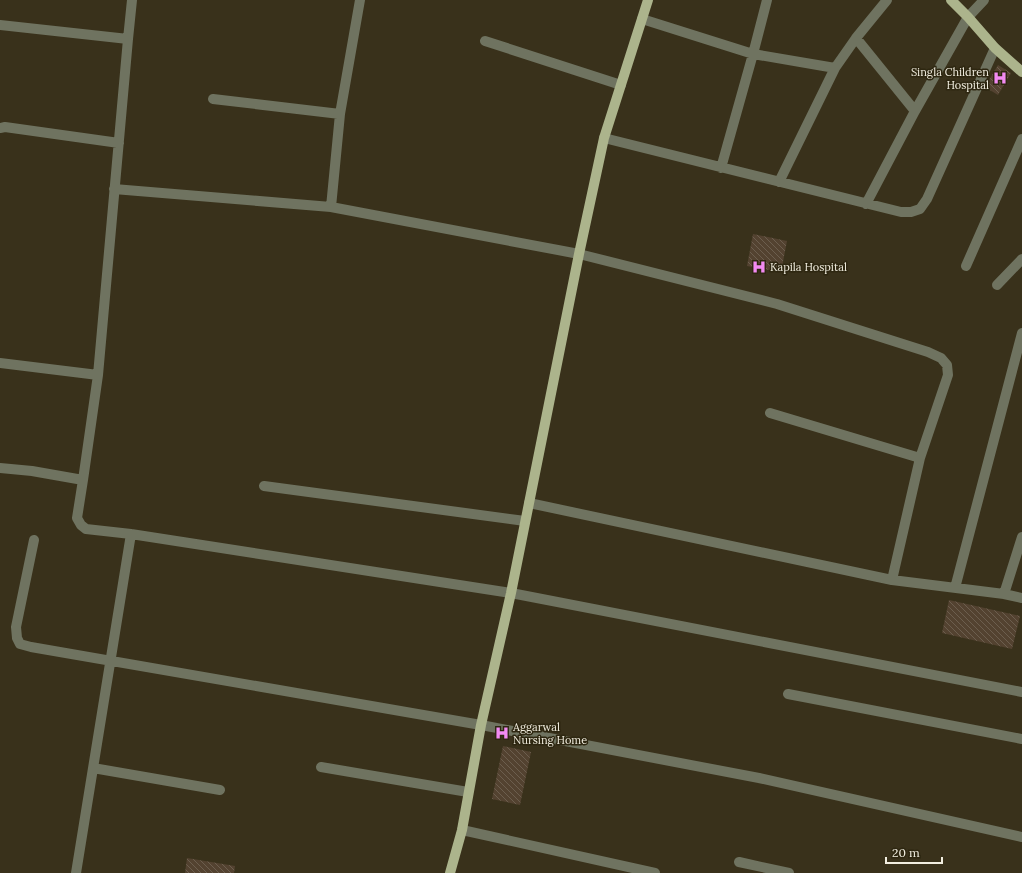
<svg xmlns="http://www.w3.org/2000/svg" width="1022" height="873" viewBox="0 0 1022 873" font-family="Lora,serif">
  <defs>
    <pattern id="building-back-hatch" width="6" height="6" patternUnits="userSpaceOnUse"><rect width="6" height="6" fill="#534230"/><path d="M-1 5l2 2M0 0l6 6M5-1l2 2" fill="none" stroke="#6c5e4e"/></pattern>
  </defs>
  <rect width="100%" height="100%" fill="#39311b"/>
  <path fill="url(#building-back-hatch)" d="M 998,65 L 1011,73 L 998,95 L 985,87 Z
    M 753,234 L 787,241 L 781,272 L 747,266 Z
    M 949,600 L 1020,616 L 1012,649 L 942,633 Z
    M 503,746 L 531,752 L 520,805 L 492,799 Z
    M 187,858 L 235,866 L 234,873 L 185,873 Z"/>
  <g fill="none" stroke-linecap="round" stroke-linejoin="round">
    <path stroke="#6f7360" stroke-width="10" d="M 887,0 L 856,38 L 915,111
      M 642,19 L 753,54 L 835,68
      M 0,25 L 128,39 L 98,375 L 0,363
      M 128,39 L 132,0
      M 485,41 L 621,85
      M 213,99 L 340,114
      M 0,128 L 5,127 L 119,143
      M 604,138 L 901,212 L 911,212 L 920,209 L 927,199 L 995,48
      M 721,168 L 753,54 L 767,0
      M 779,182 L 835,68 L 856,38
      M 114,189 L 331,207 L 579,254 L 777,304 L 928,352 L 941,358 L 947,365 L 948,375 L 920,458 L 892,580
      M 866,204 L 915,111 L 968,17 L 984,0
      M 331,207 L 340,114 L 360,0
      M 966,266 L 1022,139
      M 997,285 L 1022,259
      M 770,413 L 920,458
      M 0,468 L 32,471 L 83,480 L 77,518 L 81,525 L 86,529 L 131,534 L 511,593 L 1022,692
      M 83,480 L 98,375
      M 264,486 L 525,521
      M 529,503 L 892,580 L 1004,594 L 1022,598
      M 34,540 L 16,627 L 17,638 L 20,644 L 31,647 L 481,725 L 759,778 L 1022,837
      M 955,588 L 1022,333
      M 1004,594 L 1022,537
      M 788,694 L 1022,739
      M 321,767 L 468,792
      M 93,768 L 220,790
      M 462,830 L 655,873
      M 739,862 L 789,873
      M 76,873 L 131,534"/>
    <path stroke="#acb48c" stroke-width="10" d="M 951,0 L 968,17 L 995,48 L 1022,72
      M 450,873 L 462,830 L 481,725 L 511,593 L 579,254 L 604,138 L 648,0"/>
  </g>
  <defs>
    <symbol id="hospital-bare" viewBox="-9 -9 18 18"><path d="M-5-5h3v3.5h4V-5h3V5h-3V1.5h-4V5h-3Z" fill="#f28af2" stroke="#2e2711" stroke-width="2.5" paint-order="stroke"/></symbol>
  </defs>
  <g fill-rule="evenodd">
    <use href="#hospital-bare" x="990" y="68" width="20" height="20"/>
    <use href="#hospital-bare" x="749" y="257" width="20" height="20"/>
    <use href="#hospital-bare" x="492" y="723" width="20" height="20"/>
  </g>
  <g text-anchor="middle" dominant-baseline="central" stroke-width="3" stroke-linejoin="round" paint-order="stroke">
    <g font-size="11" fill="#f2eee0" stroke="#2e2711" text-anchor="start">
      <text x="989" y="72" text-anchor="end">Singla Children<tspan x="989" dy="13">Hospital</tspan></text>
      <text x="770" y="267">Kapila Hospital</text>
      <text x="513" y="727">Aggarwal<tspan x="513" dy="13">Nursing Home</tspan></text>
    </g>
  </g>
  <path d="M886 857v6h56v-6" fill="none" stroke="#f2eee0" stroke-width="2"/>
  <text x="892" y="857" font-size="12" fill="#f2eee0" stroke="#2e2711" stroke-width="3" paint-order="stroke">20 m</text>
</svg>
